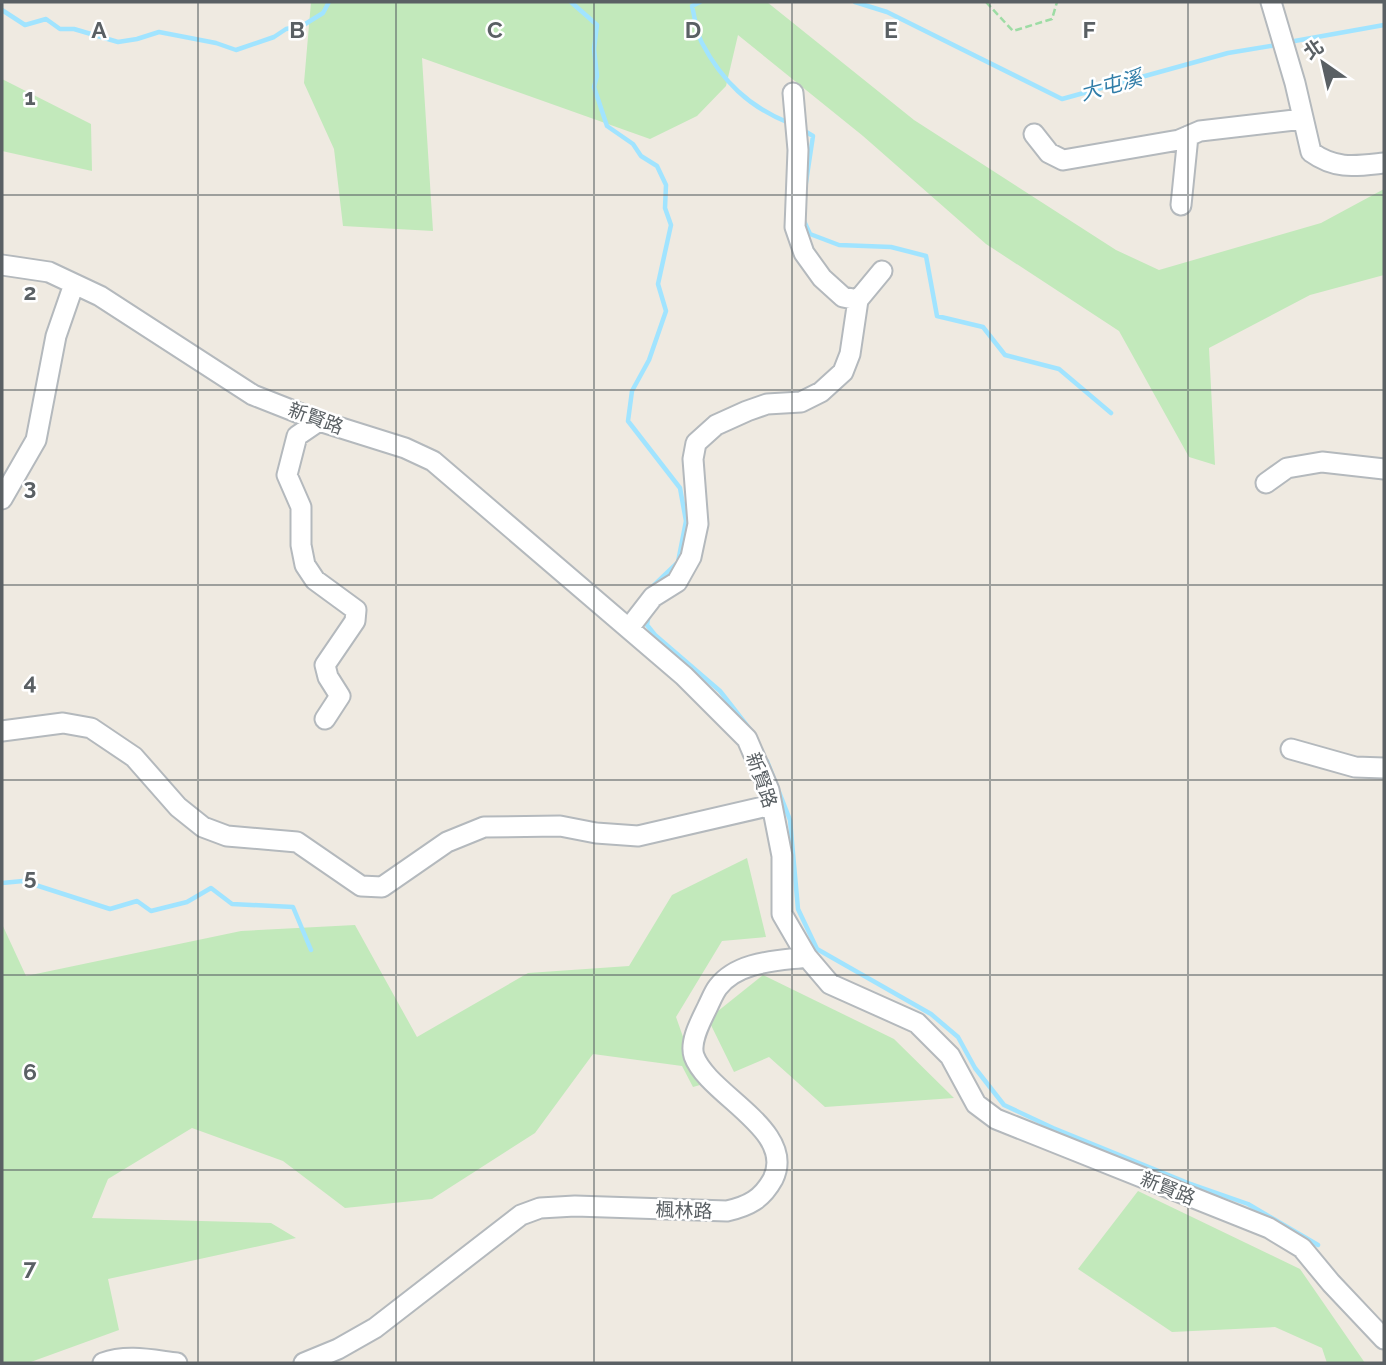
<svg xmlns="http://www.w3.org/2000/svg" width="1386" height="1365" viewBox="0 0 1386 1365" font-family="Raleway,'Noto Sans TC',sans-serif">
  <rect width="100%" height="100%" fill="#efeae1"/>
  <path fill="#c2e9bb" d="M 311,2 L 767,2 L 914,120 L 1116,250 L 1159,270 L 1321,223 L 1384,189 L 1384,275 L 1310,295 L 1209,348 L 1215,465 L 1189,457 L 1119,331 L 986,244 L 863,136 L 738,35 L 726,86 L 697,116 L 650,139 L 422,58 L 433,231 L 343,226 L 334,149 L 304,83 Z
    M 2,79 L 91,124 L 92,171 L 2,151 Z
    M 747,858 L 766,937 L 722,941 L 676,1017 L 700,1085 L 693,1087 L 682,1066 L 593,1054 L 535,1133 L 432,1199 L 345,1208 L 283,1161 L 192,1128 L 108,1179 L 92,1218 L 271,1223 L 296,1238 L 108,1279 L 119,1330 L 28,1363 L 2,1363 L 2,924 L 26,976 L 241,931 L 355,925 L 417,1037 L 528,973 L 629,966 L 672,895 Z
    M 763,975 L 894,1039 L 954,1098 L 825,1107 L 769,1057 L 734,1072 L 708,1019 Z
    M 1138,1191 L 1300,1269 L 1365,1363 L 1327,1363 L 1322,1348 L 1275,1327 L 1172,1332 L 1078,1269 Z"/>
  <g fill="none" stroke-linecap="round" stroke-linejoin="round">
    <path stroke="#a1e4ff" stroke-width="4.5" d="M 571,2 L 597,25 L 594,49 L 597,76 L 594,87 L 607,126 L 633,144 L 641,156 L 657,166 L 666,185 L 665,208 L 671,225 L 658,284 L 666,311 L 649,360 L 632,391 L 628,421 L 680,488 L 686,521 L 678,562 L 654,585
      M 700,2 L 692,6 C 695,18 696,32 702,43 C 722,81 749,107 789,123
      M 855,2 L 887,12 L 1062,99 L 1228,53 L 1277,45
      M 2,10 L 25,25 L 46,19 L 60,29 L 74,29 L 118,42 L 137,39 L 159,32 L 216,43 L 236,50 L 274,37 L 286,29 L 302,26 L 323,13 L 329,2
      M 1289,42 L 1384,25
      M 803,130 L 813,136 L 805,189
      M 804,221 L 810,234 L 839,245 L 891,247 L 926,256 L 937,316 L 983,327 L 1005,355 L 1059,369 L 1111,413
      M 648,619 L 647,625 L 655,635 L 720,691 L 752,732
      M 767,761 L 790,820 L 798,909 L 817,949 L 931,1014 L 958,1037 L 975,1068 L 1004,1105 L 1053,1128 L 1188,1183 L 1248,1204 L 1318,1245
      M 2,883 L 23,881 L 110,909 L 137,901 L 151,911 L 187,902 L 211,888 L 232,904 L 293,907 L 311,950"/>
    <defs>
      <path id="minor" d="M 1271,2 L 1295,83 L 1311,152 C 1336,170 1356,166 1384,163
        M 793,93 L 798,150 L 795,227 L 804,253 L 822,278 L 843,297 L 858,300
        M 1034,134 L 1049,153 L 1063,160 L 1179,140 L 1200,131 L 1303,119
        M 1181,205 L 1188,136
        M 2,265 L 49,272 L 100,296 L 253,395 L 319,421 L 405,448 L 433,461 L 684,676 L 747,739 L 769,790 L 782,856 L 782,914 L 807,957 L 830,984 L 917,1023 L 950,1056 L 976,1104 L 996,1119 L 1269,1228 L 1302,1248 L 1331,1283 L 1384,1339
        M 319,421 L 297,436 L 287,475 L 301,507 L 301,545 L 305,565 L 315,580 L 356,610 L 355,621 L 325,665 L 328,677 L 340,696 L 325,719
        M 1266,483 L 1287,468 L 1322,462 L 1384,469
        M 2,499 L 36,440 L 56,336 L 74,284
        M 629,628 L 653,597 L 677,582 L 691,557 L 698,524 L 693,459 L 696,443 L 716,425 L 747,411 L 767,404 L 801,402 L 821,392 L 843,372 L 850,354 L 858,300 L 882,271
        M 2,731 L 63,723 L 91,728 L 134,757 L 178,807 L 203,827 L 227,836 L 297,842 L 361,886 L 382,887 L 447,842 L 484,827 L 560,826 L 596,833 L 638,836 L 772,805
        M 1291,749 L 1355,767 L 1384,768
        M 103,1363 C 127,1354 152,1360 177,1363
        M 304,1363 L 338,1349 L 375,1328 L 521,1215 L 540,1208 L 575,1206 L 727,1211 C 749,1206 762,1199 773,1179 C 797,1130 708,1095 694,1056 C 689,1041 702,1019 708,1006 C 711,1000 714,992 718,987 C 738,961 777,961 807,957"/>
    </defs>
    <use href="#minor" stroke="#b4b9bd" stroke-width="23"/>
    <path stroke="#9ddca4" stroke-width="2.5" stroke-dasharray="7 3.5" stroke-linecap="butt" d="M 986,2 L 1013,31 L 1052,19 L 1057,2"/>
    <use href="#minor" stroke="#fff" stroke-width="19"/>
  </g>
  <path fill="none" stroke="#5a6064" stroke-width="2" stroke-opacity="0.55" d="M 198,2 L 198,1363M 396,2 L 396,1363M 594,2 L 594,1363M 792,2 L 792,1363M 990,2 L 990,1363M 1188,2 L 1188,1363M 2,195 L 1384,195M 2,390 L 1384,390M 2,585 L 1384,585M 2,780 L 1384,780M 2,975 L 1384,975M 2,1170 L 1384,1170"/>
  <g text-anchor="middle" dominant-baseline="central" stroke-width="5" stroke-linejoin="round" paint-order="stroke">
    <g font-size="19" fill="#5a6064" stroke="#fff">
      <text transform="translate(316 418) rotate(20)">新賢路</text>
      <text transform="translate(762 780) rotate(71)">新賢路</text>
      <text transform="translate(1168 1188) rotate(22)">新賢路</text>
      <text transform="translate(684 1210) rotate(2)">楓林路</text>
    </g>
    <g font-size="21" font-style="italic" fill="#307da8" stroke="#fff">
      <text transform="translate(1111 85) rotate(-15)">大屯溪</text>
    </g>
  </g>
  <g font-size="23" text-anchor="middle" font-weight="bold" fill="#5a6064" stroke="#fff" stroke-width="5" stroke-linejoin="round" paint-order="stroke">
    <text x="99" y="38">A</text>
    <text x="297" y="38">B</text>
    <text x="495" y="38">C</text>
    <text x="693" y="38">D</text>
    <text x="891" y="38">E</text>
    <text x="1089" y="38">F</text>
    <text x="30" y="105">1</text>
    <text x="30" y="300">2</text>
    <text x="30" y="495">3</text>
    <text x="30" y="690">4</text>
    <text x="30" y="885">5</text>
    <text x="30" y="1080">6</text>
    <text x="30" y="1275">7</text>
  </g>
  <rect width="1386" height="1365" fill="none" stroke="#5a6064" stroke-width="7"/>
  <g transform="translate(1323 63) rotate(326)" stroke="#ffffff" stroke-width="5" paint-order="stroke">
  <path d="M0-5L12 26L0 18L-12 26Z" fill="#5a6064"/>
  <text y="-10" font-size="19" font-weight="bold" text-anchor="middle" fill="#5a6064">北</text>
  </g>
</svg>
